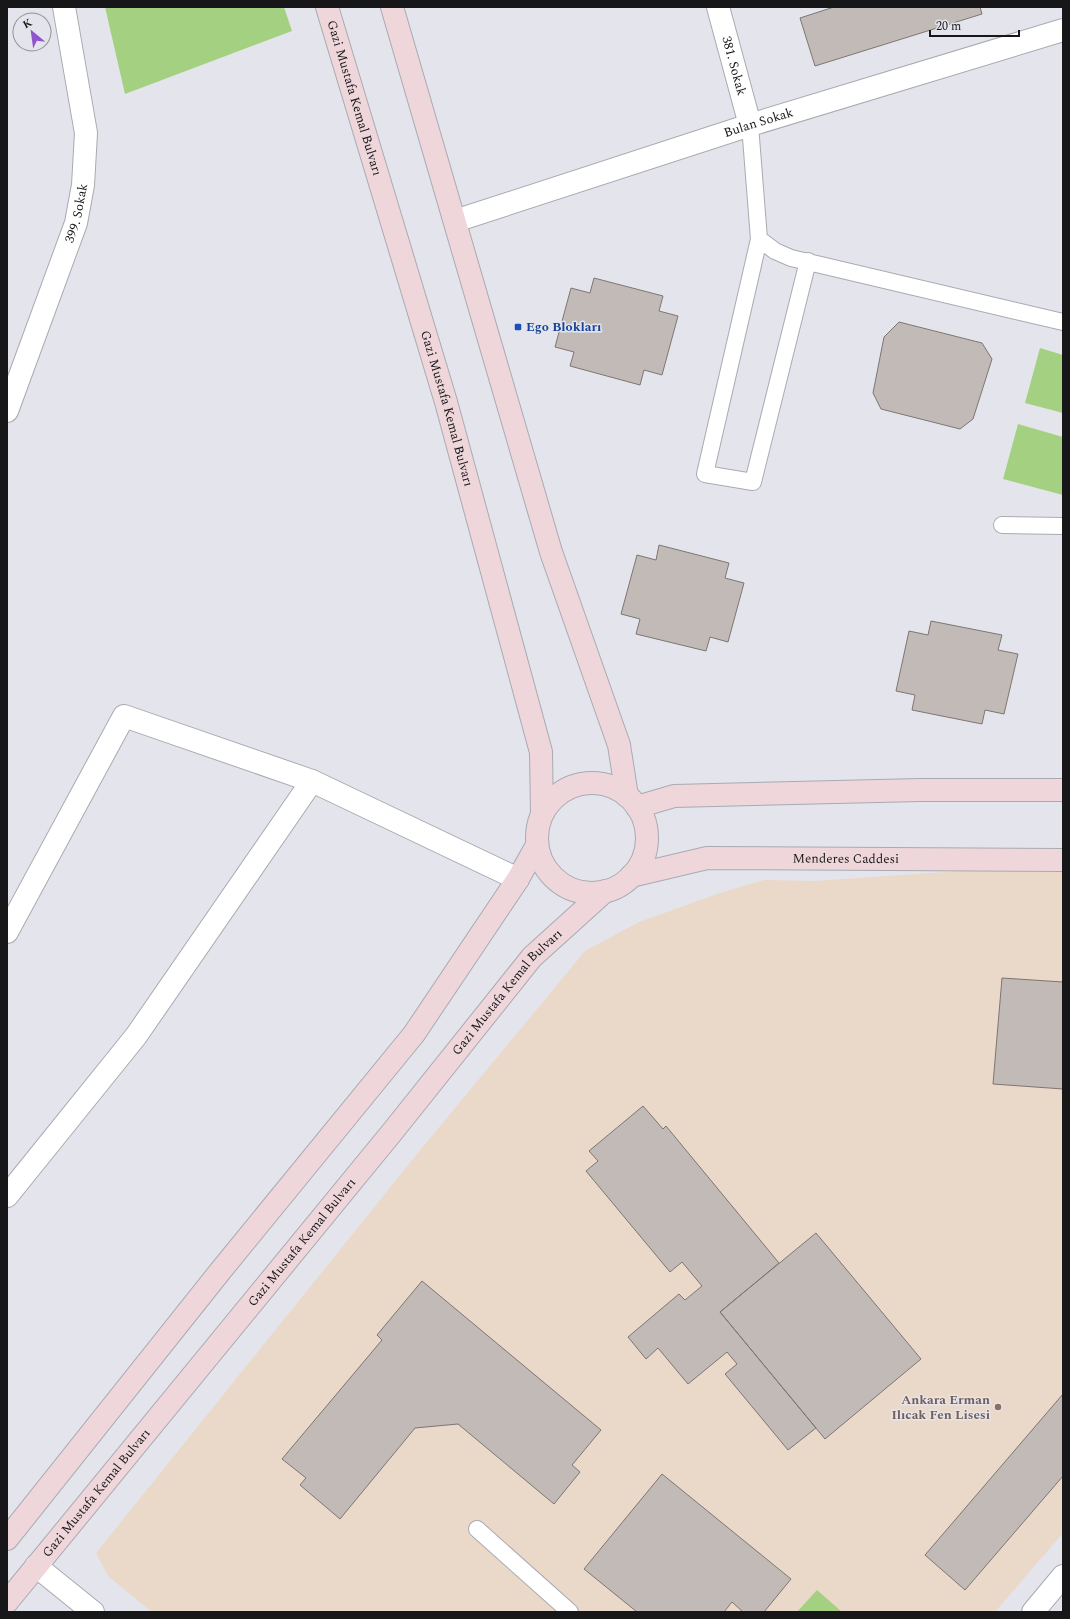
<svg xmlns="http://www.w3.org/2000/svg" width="1070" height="1619" viewBox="0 0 1070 1619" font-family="Spectral,serif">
  <rect width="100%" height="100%" fill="#e4e5ec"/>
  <path fill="#ead8c8" d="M 1063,864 L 1063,1533 L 995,1612 L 152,1612 L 108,1576 L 96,1553 L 417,1154 L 585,951 L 639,922 L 720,893 L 764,880 L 815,881 Z"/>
  <path fill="#a4d181" d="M 105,7 L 284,7 L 292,31 L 125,94 Z
    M 1040,348 L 1063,355 L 1063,413 L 1025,403 Z
    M 1018,424 L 1063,437 L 1063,495 L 1003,479 Z
    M 817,1590 L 842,1612 L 797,1612 Z"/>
  <path fill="#c1bab6" stroke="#7d7673" d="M 834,7 L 980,7 L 982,14 L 815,66 L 800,18 Z
    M 594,278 L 663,296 L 659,311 L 678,316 L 662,375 L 644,370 L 640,385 L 570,366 L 574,352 L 555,347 L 571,288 L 590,293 Z
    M 899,322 L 982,343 L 992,359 L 973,419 L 960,429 L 881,409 L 873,393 L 884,337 Z
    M 659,545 L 729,563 L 725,578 L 744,583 L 728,642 L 710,637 L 706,651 L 636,634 L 640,619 L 621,614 L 637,555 L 656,560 Z
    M 931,621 L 1002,635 L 998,650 L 1018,654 L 1004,714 L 985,710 L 982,724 L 912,710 L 915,695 L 896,691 L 909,631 L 928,635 Z
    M 1002,978 L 1063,982 L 1063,1089 L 993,1084 Z
    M 643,1106 L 663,1129 L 666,1126 L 779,1263 L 720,1312 L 816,1428 L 788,1450 L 725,1374 L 737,1364 L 727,1352 L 688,1384 L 658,1348 L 646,1359 L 628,1337 L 679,1294 L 685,1300 L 702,1286 L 682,1262 L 670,1272 L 586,1171 L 598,1161 L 589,1151 Z
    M 816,1233 L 921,1359 L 825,1439 L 720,1312 Z
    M 422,1281 L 601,1430 L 572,1465 L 580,1472 L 554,1504 L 458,1424 L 415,1428 L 340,1519 L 300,1485 L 306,1478 L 282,1459 L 382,1340 L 377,1335 Z
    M 1063,1394 L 1063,1476 L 965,1590 L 925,1555 Z
    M 662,1474 L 791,1579 L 764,1612 L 743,1612 L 732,1602 L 724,1612 L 637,1612 L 584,1569 Z"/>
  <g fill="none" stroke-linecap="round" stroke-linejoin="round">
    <defs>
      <path id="service" d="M 750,125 L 759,239 L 705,474 L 753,482 L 808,261
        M 759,239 L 775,251 L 791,258 L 1063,322
        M 1002,525 L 1063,526
        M 477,1529 L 570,1612"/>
      <g id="minor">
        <path id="s1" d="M 718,7 L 750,125"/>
        <path id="s2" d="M 455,221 L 750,125 L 1063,30"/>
        <path id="s3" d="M 7,411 L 76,223 L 83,185 L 86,133 L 64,7"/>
        <path d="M 7,932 L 124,716 L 312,781"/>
        <path d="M 7,1196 L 136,1036 L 312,781 L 518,879"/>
        <path d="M 36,1566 L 93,1612"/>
        <path d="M 1033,1612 L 1063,1576"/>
      </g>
      <g id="secondary">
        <path id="s4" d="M 327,7 L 446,402 L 541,752 L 542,814"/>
        <path d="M 392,7 L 551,552 L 619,745 L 627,796"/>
        <circle cx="592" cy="838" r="55"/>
        <path d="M 637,807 L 674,796 L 920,790 L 1063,790"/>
        <path id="s5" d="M 631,876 L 707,858 L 1063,860"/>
        <path d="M 7,1539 L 222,1269 L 414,1034 L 518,879 L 537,845"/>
        <path id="s6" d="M 7,1602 L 393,1131 L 532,957 L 605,891"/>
      </g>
    </defs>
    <use href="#service" stroke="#a9aab1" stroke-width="18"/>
    <use href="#minor" stroke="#a9aab1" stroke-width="24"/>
    <use href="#secondary" stroke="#a9aab1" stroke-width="24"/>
    <use href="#service" stroke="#fff" stroke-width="16"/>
    <use href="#minor" stroke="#fff" stroke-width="22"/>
    <use href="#secondary" stroke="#efd6da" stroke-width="22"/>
  </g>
  <rect fill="#1a4fb4" stroke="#e4e5ec" stroke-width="1.5" x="514" y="323" width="8" height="8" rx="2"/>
  <circle fill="#8d6e63" stroke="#e4e5ec" stroke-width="1.5" cx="998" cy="1407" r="4"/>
  <g text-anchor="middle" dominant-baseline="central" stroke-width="3" stroke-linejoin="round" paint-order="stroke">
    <g font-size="13" fill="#17171a" stroke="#e4e5ec">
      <text stroke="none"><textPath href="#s1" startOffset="61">381. Sokak</textPath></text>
      <text stroke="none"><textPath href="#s4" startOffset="95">Gazi Mustafa Kemal Bulvarı</textPath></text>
      <text stroke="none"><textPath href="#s2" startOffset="319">Bulan Sokak</textPath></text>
      <text stroke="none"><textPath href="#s3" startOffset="210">399. Sokak</textPath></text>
      <text stroke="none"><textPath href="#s4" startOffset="419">Gazi Mustafa Kemal Bulvarı</textPath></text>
      <text stroke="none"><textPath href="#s5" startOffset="217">Menderes Caddesi</textPath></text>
      <text stroke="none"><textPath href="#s6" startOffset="789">Gazi Mustafa Kemal Bulvarı</textPath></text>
      <text stroke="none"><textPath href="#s6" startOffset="465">Gazi Mustafa Kemal Bulvarı</textPath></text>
      <text stroke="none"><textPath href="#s6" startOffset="141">Gazi Mustafa Kemal Bulvarı</textPath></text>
    </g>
    <g font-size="13" font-weight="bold" fill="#164399" stroke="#e4e5ec" text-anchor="start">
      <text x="526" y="327">Ego Blokları</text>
    </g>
    <g font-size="13" font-weight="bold" fill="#785e54" stroke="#e4e5ec" text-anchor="end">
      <text x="990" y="1400">Ankara Erman<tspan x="990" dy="15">Ilıcak Fen Lisesi</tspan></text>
    </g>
  </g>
  <rect width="1070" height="1619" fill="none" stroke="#17171a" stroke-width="16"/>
  <g transform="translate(32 32) rotate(331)"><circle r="19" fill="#e4e5ec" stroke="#929398"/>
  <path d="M0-3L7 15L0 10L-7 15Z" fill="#8f55cc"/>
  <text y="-6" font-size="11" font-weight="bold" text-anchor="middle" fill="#17171a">K</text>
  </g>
  <path d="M930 30v6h89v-6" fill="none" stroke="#17171a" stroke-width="2"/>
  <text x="936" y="30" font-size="12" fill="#17171a" stroke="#e4e5ec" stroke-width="3" paint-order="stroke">20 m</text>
</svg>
